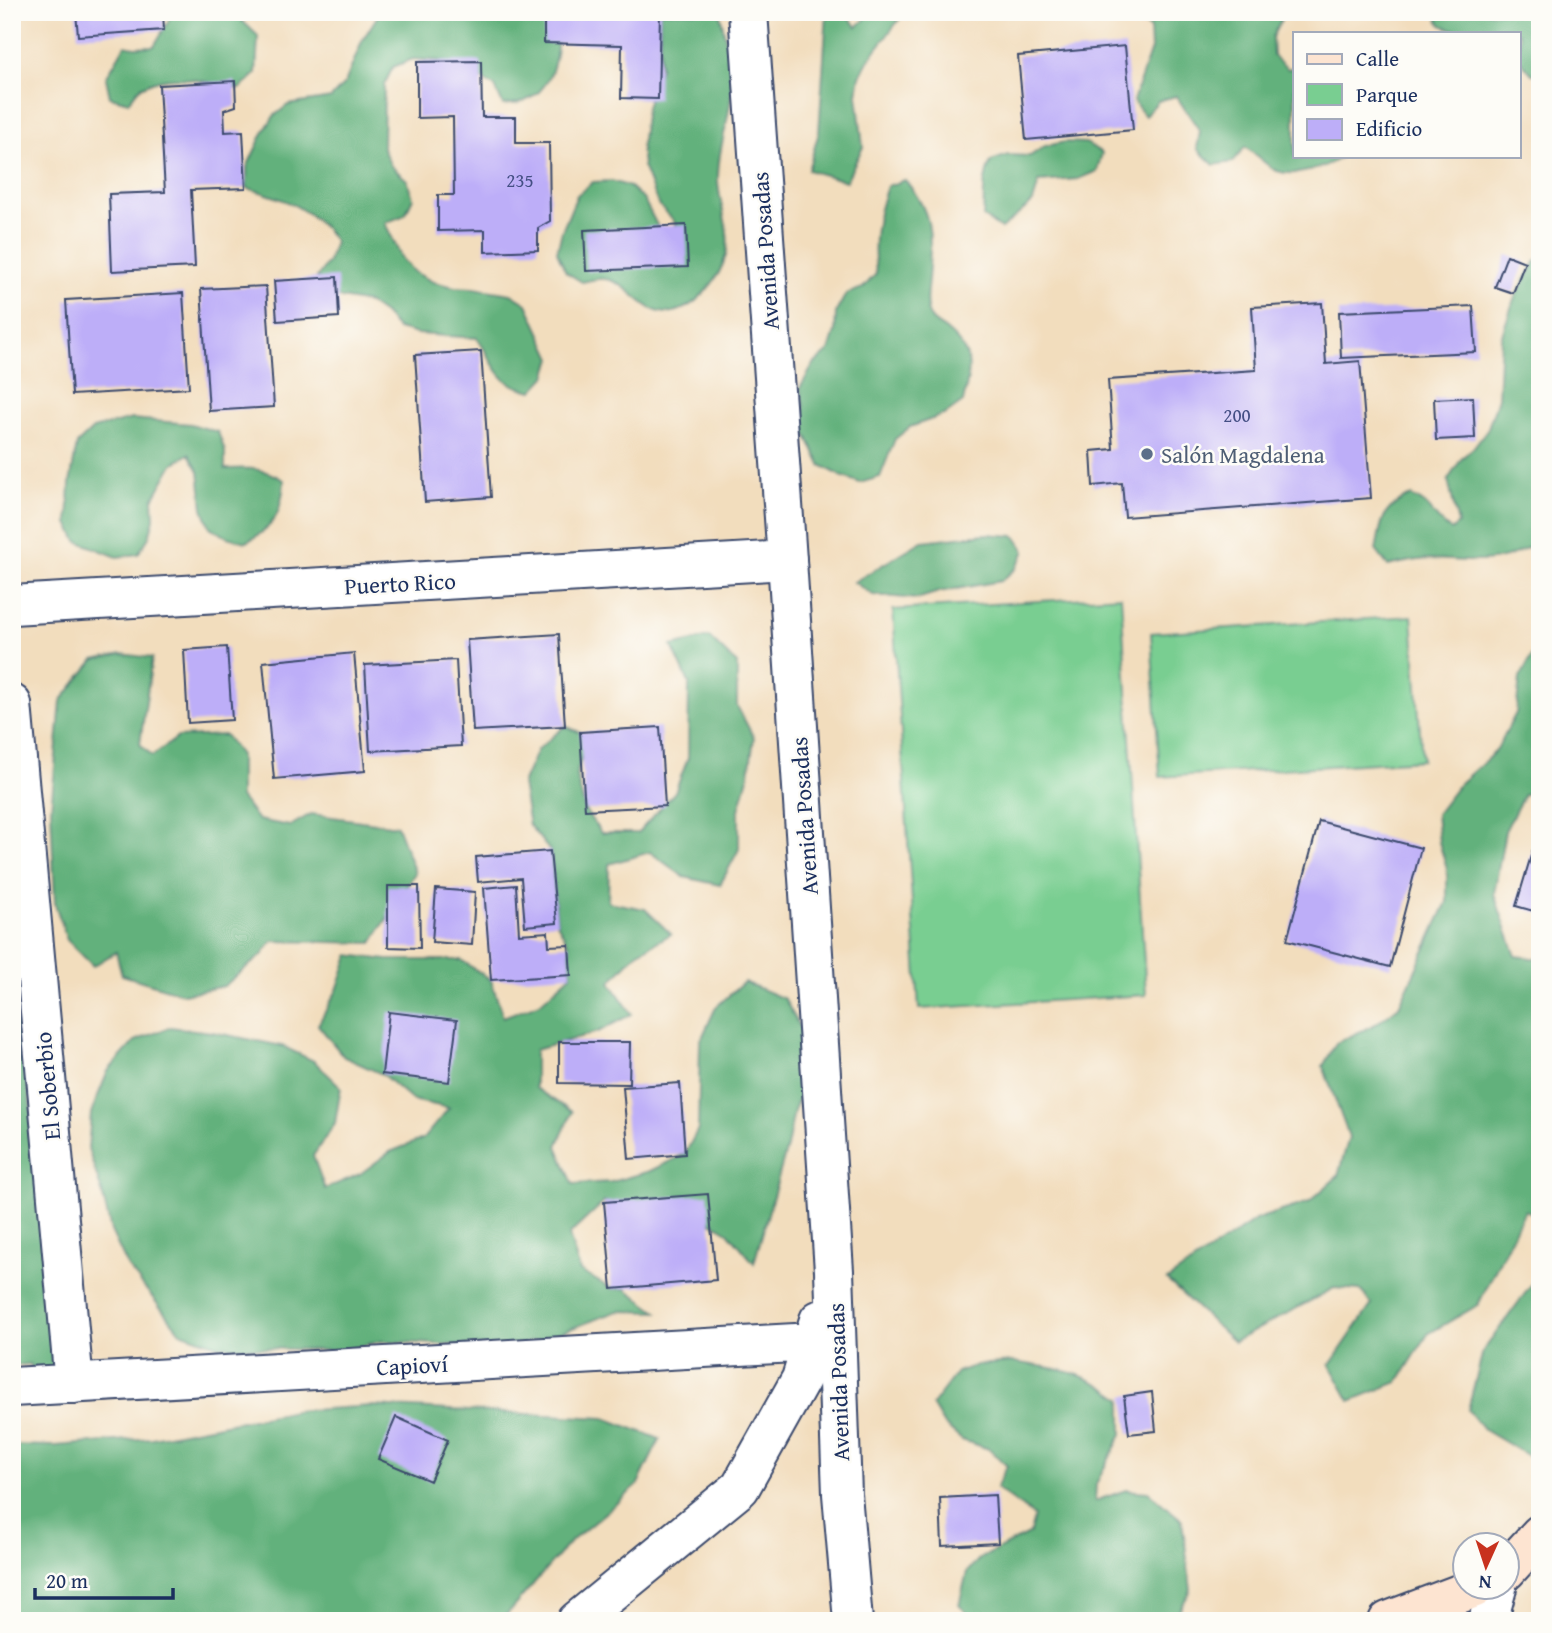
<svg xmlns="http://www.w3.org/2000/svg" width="1552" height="1633" viewBox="0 0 1552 1633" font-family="'Gentium Book Plus',serif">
  <rect width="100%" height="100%" fill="#fdfcf7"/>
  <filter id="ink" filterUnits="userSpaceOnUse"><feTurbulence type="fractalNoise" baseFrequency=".0143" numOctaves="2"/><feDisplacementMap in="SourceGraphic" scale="14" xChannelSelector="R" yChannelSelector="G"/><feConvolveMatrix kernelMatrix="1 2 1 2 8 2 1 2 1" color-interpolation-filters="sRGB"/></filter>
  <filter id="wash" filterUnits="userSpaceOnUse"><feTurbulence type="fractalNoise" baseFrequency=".00686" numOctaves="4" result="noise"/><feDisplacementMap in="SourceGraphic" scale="28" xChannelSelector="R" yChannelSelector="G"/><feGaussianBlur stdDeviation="1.57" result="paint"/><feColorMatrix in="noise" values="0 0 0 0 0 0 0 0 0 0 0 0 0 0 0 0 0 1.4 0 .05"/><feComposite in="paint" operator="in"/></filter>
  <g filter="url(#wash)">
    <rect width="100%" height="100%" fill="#f2ddbd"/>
    <path fill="#79ce91" stroke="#4a7e78" stroke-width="2" d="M 1121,596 L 1146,995 L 919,1009 L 893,610 Z
      M 1412,616 L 1422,760 L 1160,777 L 1151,633 Z"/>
    <path fill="#62b17b" stroke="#3e706c" stroke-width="2" d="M 169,12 L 233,12 L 258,36 L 256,74 L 240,89 C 210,83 172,70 143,86 C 137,89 133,97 129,102 L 110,97 L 106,78 L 125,45 L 135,47 L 154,46 L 169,20 Z
      M 380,12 L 556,12 C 560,42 558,87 525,101 C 518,104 509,104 503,105 L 495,87 L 460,66 L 440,61 L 413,59 L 393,67 L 384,85 L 383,149 L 391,166 L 407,180 L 413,198 L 405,215 L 385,223 L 402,259 L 414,272 L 433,282 L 455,287 L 474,288 L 511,294 L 527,304 L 552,358 L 546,377 L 533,391 C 495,384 497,366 477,338 L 417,334 L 398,329 L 384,314 L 368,303 L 325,295 L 317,277 L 328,262 L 335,242 C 314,209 283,198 247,188 L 247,167 L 263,133 L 274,116 L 288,105 L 331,98 L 345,83 L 362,41 Z
      M 660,12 L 720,12 C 725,39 734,69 731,97 C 728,125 717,153 718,181 C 719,206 732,231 726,255 C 720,278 698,307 673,312 C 643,318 631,281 604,279 C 597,278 589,281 582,282 L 566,272 L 557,252 L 562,231 L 577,195 L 593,182 L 612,181 L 630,187 L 644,200 L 661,233 L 683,238 L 673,220 L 658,204 L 643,166 L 641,147 L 646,107 L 660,68 Z
      M 827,12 L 844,12 L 857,27 L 872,12 L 905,12 L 869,59 L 860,76 L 857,94 L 863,147 L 846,181 L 808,170 L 819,132 Z
      M 1131,12 L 1273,12 L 1281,20 L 1272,37 L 1273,56 L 1288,69 L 1295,67 L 1295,156 L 1343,156 C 1327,167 1297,178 1277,171 C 1271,169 1254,153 1245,147 L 1233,162 L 1214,165 L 1197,149 L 1200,131 L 1176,96 L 1158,101 L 1145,116 L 1133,101 L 1151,49 L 1150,29 Z
      M 1434,12 L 1540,12 L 1540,75 L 1532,74 L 1519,59 L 1519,33 L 1463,33 L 1441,25 Z
      M 1065,142 L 1086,143 L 1102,153 L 1097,171 L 1078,179 L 1039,182 L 1033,202 L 1001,229 L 983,217 C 985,194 981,183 991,161 L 1008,155 L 1030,156 L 1045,146 Z
      M 905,180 C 935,216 931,236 928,280 C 927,292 924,305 930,317 C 933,323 941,326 946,330 C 976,355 970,368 963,402 L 946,414 L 910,427 L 895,439 L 880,477 L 860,483 L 841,476 L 821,465 L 803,428 L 804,408 L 800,388 L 814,364 L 829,351 L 835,332 L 836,312 L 846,294 L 863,288 L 876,274 C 872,240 876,218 887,186 Z
      M 1540,258 L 1540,540 C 1499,568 1476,561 1431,559 C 1417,559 1401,563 1388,566 L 1376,550 C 1382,521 1380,509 1411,496 C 1433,505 1432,518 1451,530 L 1458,524 L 1448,480 L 1462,458 L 1473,448 L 1488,428 L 1498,398 L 1501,338 L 1514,299 L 1536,261 Z
      M 132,419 L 191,424 L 218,432 L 225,451 L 225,469 C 250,468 262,467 284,480 C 282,512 275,528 246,542 L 227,537 L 210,527 L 203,508 L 199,471 L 189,454 L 173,464 L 153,499 L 154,519 L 149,537 L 138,554 L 117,557 L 77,541 L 68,523 L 70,483 L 77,444 L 93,429 Z
      M 985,534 L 1015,536 L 1025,551 L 1016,568 L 1001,581 L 939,592 L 917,599 L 873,595 L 854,582 L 922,541 Z
      M 709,637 L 737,664 L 737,706 L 754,738 L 749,774 L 739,810 L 739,849 L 720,885 L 684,877 L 650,852 L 609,864 L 608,902 L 645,909 L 671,934 L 637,953 L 610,982 L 632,1014 L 598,1032 L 535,1050 L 535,1088 L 572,1112 L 557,1146 L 573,1184 L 611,1182 L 650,1171 L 685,1154 L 698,1129 L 700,1042 L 716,1007 L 744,982 L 785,999 L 804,1036 L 807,1074 L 794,1111 L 787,1147 L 754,1263 L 728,1232 L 691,1210 L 604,1202 L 569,1235 L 580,1271 L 612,1289 L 625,1288 L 657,1312 L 618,1311 L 543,1339 L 505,1348 L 381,1341 L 342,1351 L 262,1348 L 220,1346 L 180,1332 L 128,1267 L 111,1231 L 102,1192 L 88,1149 L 91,1113 L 108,1071 L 135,1041 L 170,1027 L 212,1032 L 282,1046 L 314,1061 L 341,1087 L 335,1123 L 313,1156 L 325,1189 L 360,1174 L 390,1152 L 423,1139 L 449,1108 L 412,1100 L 382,1074 L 344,1057 L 318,1025 L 337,990 L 349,955 L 387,960 L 461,960 L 491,980 L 503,1017 L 540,1003 L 571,975 L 569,945 L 557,923 L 550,851 L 529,825 L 522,784 L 537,750 L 565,726 L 589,736 L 576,774 L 585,810 L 601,833 L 638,833 L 675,792 L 688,758 L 689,683 L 672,646 Z
      M 1540,641 L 1540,793 L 1524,794 L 1505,831 L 1494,894 L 1516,956 L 1540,959 L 1540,1217 L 1525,1210 L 1478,1305 L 1428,1334 L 1398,1382 L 1350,1401 L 1330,1365 L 1372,1304 L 1360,1290 L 1334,1288 L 1234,1342 L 1167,1280 L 1257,1219 L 1309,1202 L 1338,1176 L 1349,1137 L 1323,1066 L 1336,1043 L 1376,1024 L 1399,1006 L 1447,902 L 1447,869 L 1439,842 L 1436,814 L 1459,784 L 1496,751 L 1516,713 L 1520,678 Z
      M 122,654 L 152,658 L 140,744 L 152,756 L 178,737 L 225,735 L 240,755 L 240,797 L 258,820 L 290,826 L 311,814 L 397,826 L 415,873 L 372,943 L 273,941 L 262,955 L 224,986 L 184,994 L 122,975 L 116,952 L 93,966 L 67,940 L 55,904 L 51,809 L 61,701 L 94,660 Z
      M 12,1010 L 18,1023 L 65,1332 L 55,1369 L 38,1376 L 29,1364 L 12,1366 Z
      M 1540,1273 L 1540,1463 L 1484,1430 L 1468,1410 L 1483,1351 Z
      M 1013,1362 C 1060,1369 1082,1370 1122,1399 L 1122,1434 L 1096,1484 L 1095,1501 L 1126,1490 L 1148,1492 L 1182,1520 L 1191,1590 L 1173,1621 L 975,1621 L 959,1605 L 967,1572 L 979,1559 L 1030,1533 L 1034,1516 L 996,1488 L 1007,1466 L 989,1449 L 962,1440 L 944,1425 L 932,1405 L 957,1372 L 977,1365 Z
      M 372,1406 L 605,1418 L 660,1439 L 637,1486 L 569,1543 L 501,1621 L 12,1621 L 12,1445 L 55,1446 L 152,1438 L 294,1411 Z"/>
    <g id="blocks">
      <path fill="#bdaef8" d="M 76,12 L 163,12 L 164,30 L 78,36 Z
        M 544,12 L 660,12 L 658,99 L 621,98 L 622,45 L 544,43 Z
        M 1125,46 L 1133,130 L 1026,140 L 1018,56 Z
        M 481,61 L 482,117 L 516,117 L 516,143 L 549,143 L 550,221 L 538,228 L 538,250 L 485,252 L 485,230 L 438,231 L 438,195 L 454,195 L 453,117 L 417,118 L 417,62 Z
        M 235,81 L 236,106 L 224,110 L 225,132 L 243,131 L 246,188 L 191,190 L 195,267 L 112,271 L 109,194 L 165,192 L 159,85 Z
        M 686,225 L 688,267 L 586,271 L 584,230 Z
        M 1507,255 L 1525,262 L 1513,293 L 1495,287 Z
        M 337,277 L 339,317 L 277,321 L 274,281 Z
        M 266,286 L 274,407 L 209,411 L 201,289 Z
        M 183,293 L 189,388 L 72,395 L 66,300 Z
        M 1322,303 L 1326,364 L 1360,361 L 1371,498 L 1125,517 L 1122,483 L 1093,486 L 1091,451 L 1113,449 L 1108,380 L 1256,370 L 1252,307 Z
        M 1473,306 L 1476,352 L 1341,358 L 1339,312 Z
        M 481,351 L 491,497 L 425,502 L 415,355 Z
        M 1473,397 L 1475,438 L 1436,440 L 1434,399 Z
        M 559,634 L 565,726 L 473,731 L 467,640 Z
        M 227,647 L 232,720 L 188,723 L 184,650 Z
        M 354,653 L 365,771 L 274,779 L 263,662 Z
        M 456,660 L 461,746 L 370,751 L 365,665 Z
        M 660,727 L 665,806 L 585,810 L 580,732 Z
        M 1319,821 L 1421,848 L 1390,967 L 1287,940 Z
        M 1539,829 L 1540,829 L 1540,913 L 1516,906 Z
        M 550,851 L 557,923 L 525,926 L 521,878 L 478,882 L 476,857 Z
        M 516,885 L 519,934 L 548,932 L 549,946 L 569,945 L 571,975 L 491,980 L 484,888 Z
        M 388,886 L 419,886 L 420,948 L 388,947 Z
        M 436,889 L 475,892 L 472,945 L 432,942 Z
        M 389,1012 L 457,1020 L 449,1082 L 382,1074 Z
        M 559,1042 L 630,1042 L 629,1084 L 559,1083 Z
        M 680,1083 L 685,1154 L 629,1159 L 623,1087 Z
        M 708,1194 L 716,1280 L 612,1289 L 604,1202 Z
        M 1152,1392 L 1156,1431 L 1129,1434 L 1124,1396 Z
        M 396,1417 L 448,1440 L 430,1481 L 378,1459 Z
        M 995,1495 L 998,1543 L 942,1546 L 940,1498 Z"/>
    </g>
  </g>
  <g filter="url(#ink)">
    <use href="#blocks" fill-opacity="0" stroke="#3b496c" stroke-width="2"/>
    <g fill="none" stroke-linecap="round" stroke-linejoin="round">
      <defs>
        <path id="minor" d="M 12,605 L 787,560
          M 12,704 L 74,1384
          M 12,1387 L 813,1342
          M 577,1621 L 740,1488 L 801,1379 L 819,1320
          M 1488,1621 L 1497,1588"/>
        <path id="tertiary" d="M 748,12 L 787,560 L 834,1271 L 842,1494 L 853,1621"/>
        <path id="secondary" d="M 1506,1571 L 1540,1534
          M 1388,1621 L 1475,1588"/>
      </defs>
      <use href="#minor" stroke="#3b496c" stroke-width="42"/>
      <use href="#tertiary" stroke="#3b496c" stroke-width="42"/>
      <use href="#secondary" stroke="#3b496c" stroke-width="42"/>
      <use href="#minor" stroke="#fff" stroke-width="38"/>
      <use href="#tertiary" stroke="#fff" stroke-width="38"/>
      <use href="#secondary" stroke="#fde4d1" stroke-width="38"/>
    </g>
  </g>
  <circle fill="#5c6f8a" stroke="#fdfcf7" stroke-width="2.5" cx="1147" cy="454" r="7"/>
  <g text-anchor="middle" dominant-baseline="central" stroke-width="5" stroke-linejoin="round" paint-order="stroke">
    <g font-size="19" fill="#444f84">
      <text x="520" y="180">235</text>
      <text x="1237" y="415">200</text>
    </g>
    <g font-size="23" fill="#1b2f5e" stroke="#fdfcf7">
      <text transform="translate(765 251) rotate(-94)">Avenida Posadas</text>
      <text transform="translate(400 583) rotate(-3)">Puerto Rico</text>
      <text transform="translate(804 816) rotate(-94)">Avenida Posadas</text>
      <text transform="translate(47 1086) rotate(-95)">El Soberbio</text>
      <text transform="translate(412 1365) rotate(-3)">Capioví</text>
      <text transform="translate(838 1382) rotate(-92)">Avenida Posadas</text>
    </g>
    <g font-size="23" fill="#4e5e75" stroke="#fdfcf7" text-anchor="start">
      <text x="1161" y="454">Salón Magdalena</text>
    </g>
  </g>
  <rect width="1552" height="1633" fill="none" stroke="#fdfcf7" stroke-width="42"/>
  <rect x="1293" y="32" width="228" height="126" fill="#fdfcf7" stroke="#a3aaba" stroke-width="2"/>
  <rect x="1307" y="54" width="35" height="10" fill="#fde4d1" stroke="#a3aaba" stroke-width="2"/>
  <text x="1356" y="66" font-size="21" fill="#1b2f5e">Calle</text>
  <rect x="1307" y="84" width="35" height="21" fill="#79ce91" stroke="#a3aaba" stroke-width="2"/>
  <text x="1356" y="102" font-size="21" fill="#1b2f5e">Parque</text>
  <rect x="1307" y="119" width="35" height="21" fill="#bdaef8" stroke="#a3aaba" stroke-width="2"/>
  <text x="1356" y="136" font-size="21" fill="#1b2f5e">Edificio</text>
  <g transform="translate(1486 1566) rotate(183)"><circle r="33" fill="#fdfcf7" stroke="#a3aaba" stroke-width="2"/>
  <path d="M0-5L12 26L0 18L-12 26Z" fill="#c8321e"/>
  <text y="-10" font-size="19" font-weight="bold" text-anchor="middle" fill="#1b2f5e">N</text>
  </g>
  <path d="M35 1588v10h138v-10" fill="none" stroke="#1b2f5e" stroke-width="3.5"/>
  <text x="46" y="1588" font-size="21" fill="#1b2f5e" stroke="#fdfcf7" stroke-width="5" paint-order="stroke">20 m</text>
</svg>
